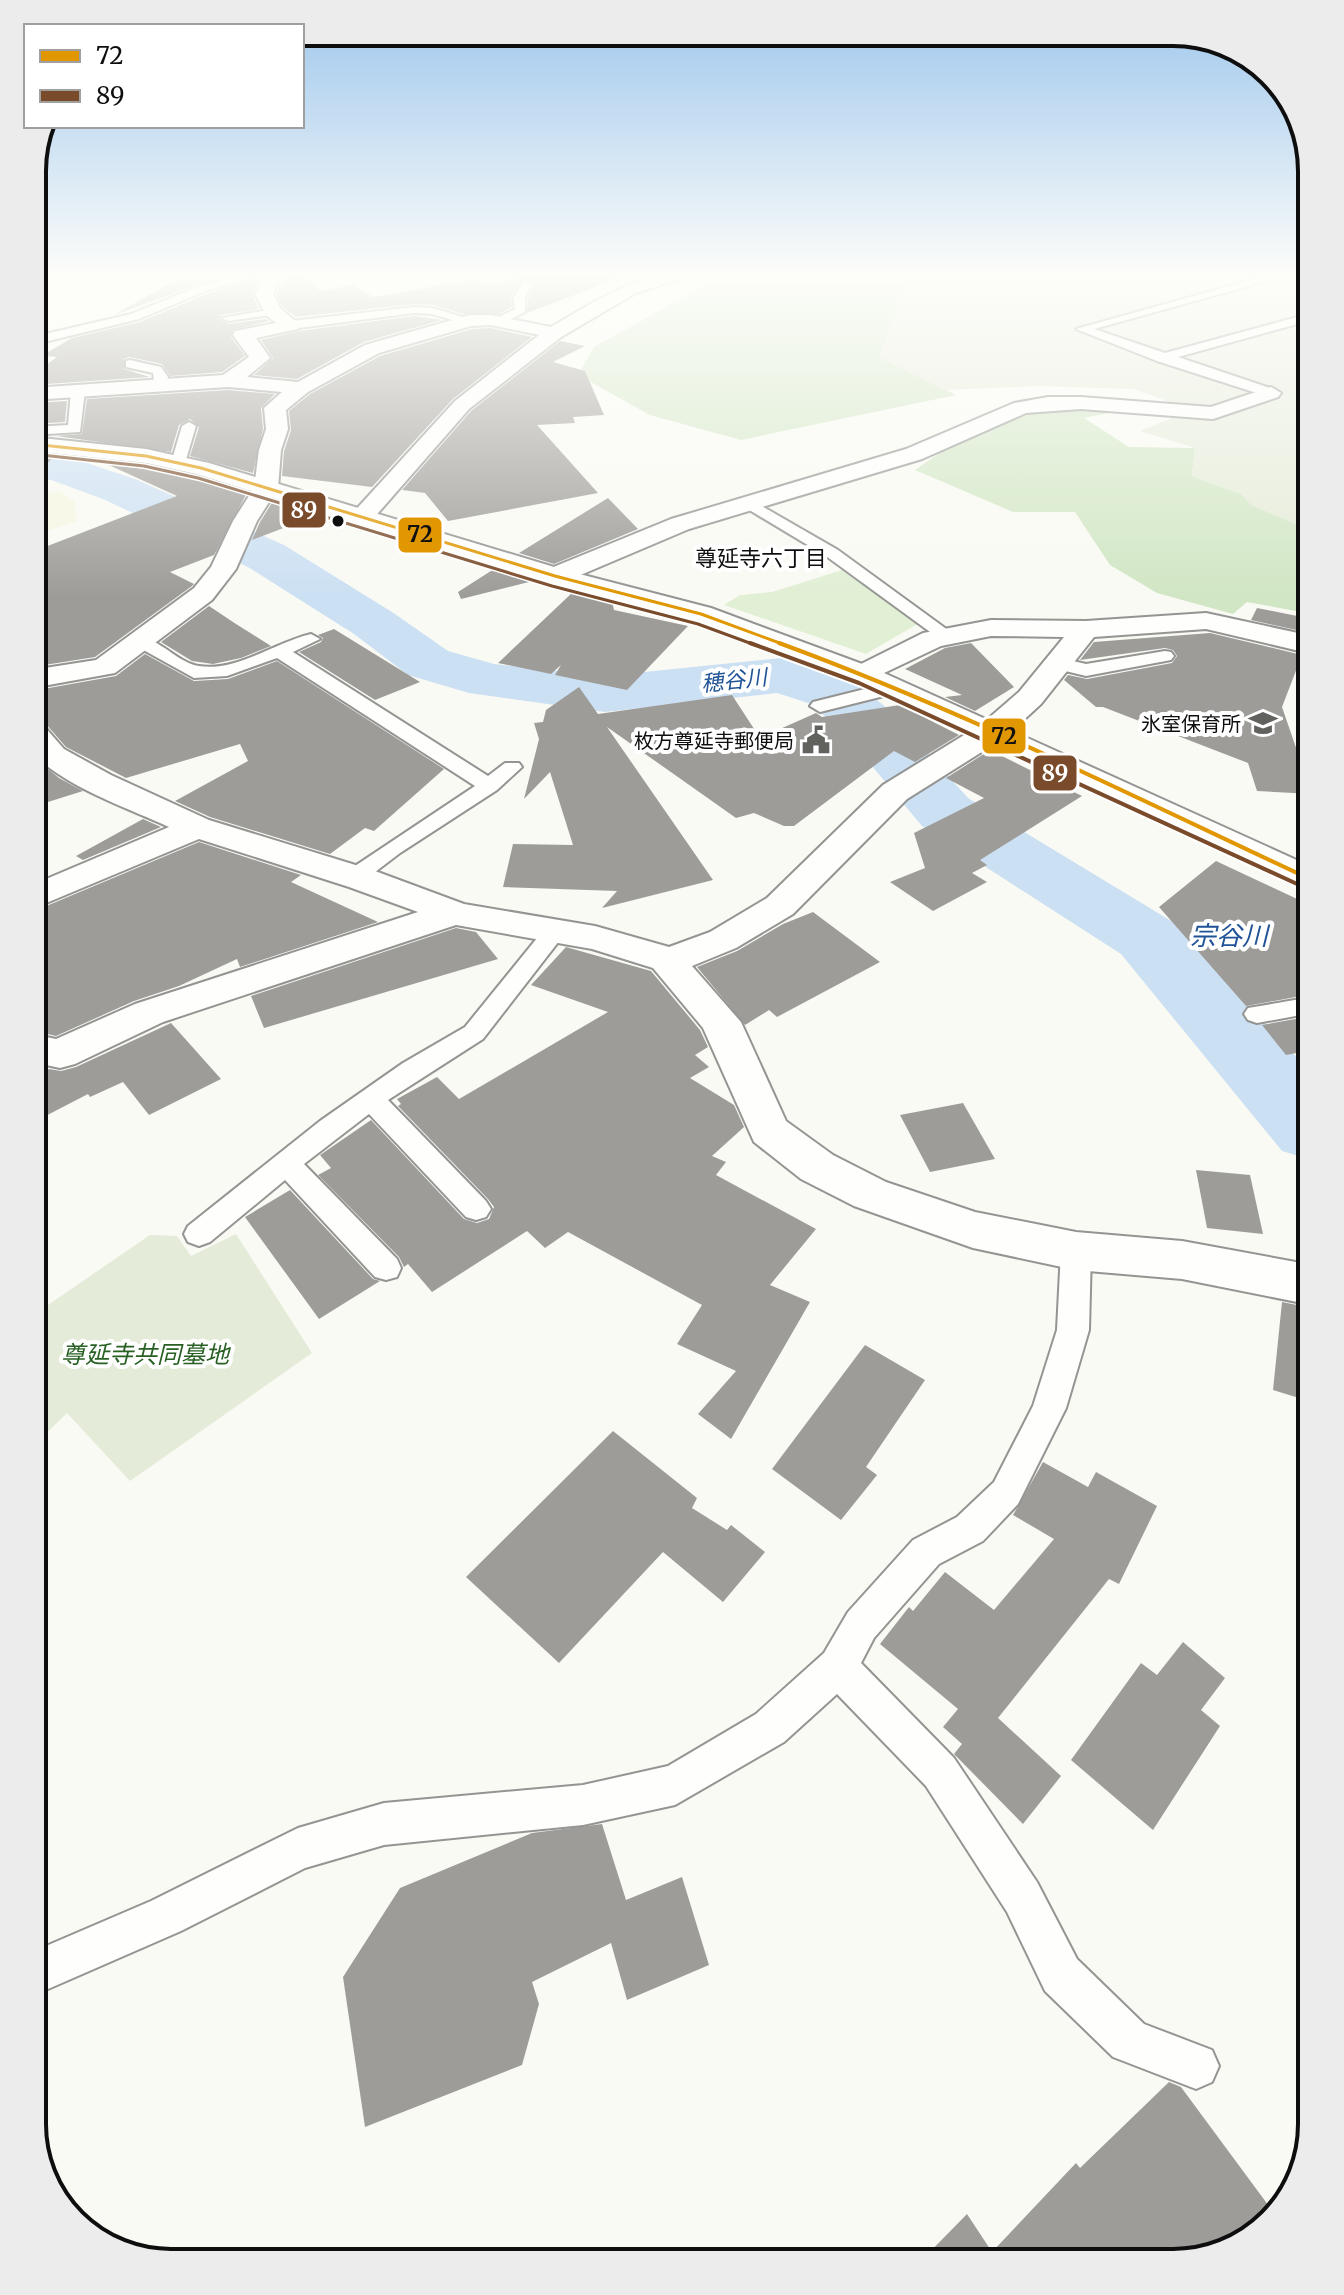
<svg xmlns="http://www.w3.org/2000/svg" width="1344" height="2295" viewBox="0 0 1344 2295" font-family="Merriweather,'Noto Sans JP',serif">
  <rect width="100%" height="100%" fill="#fafaf4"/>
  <path fill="#f5f6e1" d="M 59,491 L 74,501 L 77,521 L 32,536 L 32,497 Z"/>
  <path fill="#e1efd5" d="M 842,570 L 919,623 L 866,654 L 724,605 L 740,595 L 772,592 Z"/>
  <path fill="#d1e6c4" d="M 724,275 L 911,275 L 879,357 L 956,395 L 741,440 L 650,415 L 578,375 L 594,347 Z
    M 1079,405 L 1118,411 L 1084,418 L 1129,447 L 1195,448 L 1192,476 L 1241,494 L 1252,505 L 1312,531 L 1312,614 L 1247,602 L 1233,614 L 1157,593 L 1110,565 L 1075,512 L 1013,512 L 915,470 L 996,414 Z"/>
  <path fill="#e4ebd8" d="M 911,275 L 1312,275 L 1312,531 L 1251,505 L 1241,494 L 1192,476 L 1195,448 L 1140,431 L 1192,410 L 1134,389 L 1038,386 L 945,390 L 879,357 Z
    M 236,1234 L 312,1353 L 130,1481 L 67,1413 L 32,1447 L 32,1316 L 150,1235 L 177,1236 L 191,1256 Z"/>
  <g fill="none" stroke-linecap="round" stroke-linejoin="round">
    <path fill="#cce0f3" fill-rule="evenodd" d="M 32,453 L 72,458 L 135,479 L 284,545 L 392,612 L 448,651 L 494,664 L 605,676 L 781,658 L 853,680 L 889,710 L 968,798 L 1173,922 L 1312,1074 L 1312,1160 L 1282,1151 L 1121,954 L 922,826 L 847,736 L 811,704 L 777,693 L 605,712 L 469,693 L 408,675 L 354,634 L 248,567 L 103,499 L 51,480 L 32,479 Z"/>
  </g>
  <path fill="#9e9c99" d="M 287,275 L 306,275 L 320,291 L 352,285 L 373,297 L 464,281 L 506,282 L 516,275 L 617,275 L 617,279 L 527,313 L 528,299 L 535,284 L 524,280 L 510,296 L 512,307 L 499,314 L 463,314 L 433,305 L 414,304 L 296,317 L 282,306 L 276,294 Z
    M 181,277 L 211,280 L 114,315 Z
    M 255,279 L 260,279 L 252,295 L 259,309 L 221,315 L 219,319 L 228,324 L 266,319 L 269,321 L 232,330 L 231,337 L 245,356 L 222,372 L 170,376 L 162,364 L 129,357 L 124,359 L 124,369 L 150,377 L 32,385 L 32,375 L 57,357 L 41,356 L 72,338 L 140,322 L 209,293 Z
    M 414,316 L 442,320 L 364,342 L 297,379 L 254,375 L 273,358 L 261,340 L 300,331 Z
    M 491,328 L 532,337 L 453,399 L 372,487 L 282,476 L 284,451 L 291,430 L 289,411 L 310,394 L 380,356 L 472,329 Z
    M 560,341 L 585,346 L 553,362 L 585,371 L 604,415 L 573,417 L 575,423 L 537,425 L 598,493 L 448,521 L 425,493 L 402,490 L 471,411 Z
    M 228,390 L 275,394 L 261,408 L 263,429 L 253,473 L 190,456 L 199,427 L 190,419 L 179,425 L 171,452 L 56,436 L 82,434 L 87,399 Z
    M 67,401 L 65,422 L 32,424 L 32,403 Z
    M 32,454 L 54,456 L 32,481 Z
    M 100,461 L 146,466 L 247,493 L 214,555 L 170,572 L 194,584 L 192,586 L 95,657 L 32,667 L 32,552 L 177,496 Z
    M 608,498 L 638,529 L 554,564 L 519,553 Z
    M 273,501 L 302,521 L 252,540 L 260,522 Z
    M 494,569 L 533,581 L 461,599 L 458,592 Z
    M 573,592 L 612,602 L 614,610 L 688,626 L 627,690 L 555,675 L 561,665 L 551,674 L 498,663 Z
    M 209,606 L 236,624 L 271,646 L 241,658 L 213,664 L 192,661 L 161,642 Z
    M 1257,608 L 1312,619 L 1310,633 L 1251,620 Z
    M 334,629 L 420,682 L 375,700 L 299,652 L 321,642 L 323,638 L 318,635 Z
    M 1210,633 L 1302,655 L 1282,707 L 1312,794 L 1257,791 L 1248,763 L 1103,707 L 1096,707 L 1064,680 L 1068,675 L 1087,679 L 1172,663 L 1177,656 L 1173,650 L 1165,648 L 1080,660 L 1094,642 Z
    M 971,643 L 1014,687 L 975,711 L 945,697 L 962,695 L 905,669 L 945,648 Z
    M 145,654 L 194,681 L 228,679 L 277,661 L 444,769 L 374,831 L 365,828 L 330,854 L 210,817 L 175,801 L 248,761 L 240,744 L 126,778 L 66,747 L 45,723 L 32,720 L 32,691 L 116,676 Z
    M 579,687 L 598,714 L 732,695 L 760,738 L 816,713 L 822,717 L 900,705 L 959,735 L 915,762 L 894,751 L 794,826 L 784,826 L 754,813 L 736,818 L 607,727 L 713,880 L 602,908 L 617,891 L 503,887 L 513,844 L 573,845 L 550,772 L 524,799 L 539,739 L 534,723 L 543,722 L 546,710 Z
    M 990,750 L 1082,796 L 980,860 L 987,865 L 972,873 L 987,882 L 933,911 L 890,882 L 925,868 L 914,833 L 984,798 L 946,778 Z
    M 32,756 L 59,778 L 83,791 L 32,807 Z
    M 143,819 L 161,827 L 83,860 L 76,856 Z
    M 199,842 L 301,875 L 291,882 L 378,922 L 240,967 L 237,959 L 179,986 L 134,1001 L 56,1036 L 39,1032 L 32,1022 L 32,912 Z
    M 1216,861 L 1312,906 L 1312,994 L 1246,1006 L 1159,907 Z
    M 813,912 L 880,962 L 777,1017 L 769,1010 L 745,1025 L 697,967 L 737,951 L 783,924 Z
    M 456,928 L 476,932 L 498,959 L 264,1028 L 251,996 Z
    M 566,947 L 651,971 L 700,1030 L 708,1047 L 695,1055 L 709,1067 L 690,1078 L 734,1105 L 744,1127 L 712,1156 L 726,1162 L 716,1175 L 816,1229 L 770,1285 L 810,1302 L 731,1439 L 698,1414 L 736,1371 L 677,1344 L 702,1305 L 568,1232 L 545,1248 L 527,1231 L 432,1292 L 408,1264 L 404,1267 L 399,1257 L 318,1175 L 331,1168 L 320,1155 L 371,1120 L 464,1219 L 477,1223 L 489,1219 L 494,1207 L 488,1199 L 398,1106 L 401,1104 L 397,1099 L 437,1077 L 459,1099 L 608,1012 L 531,985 Z
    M 1312,1016 L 1312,1050 L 1286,1055 L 1262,1025 Z
    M 171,1023 L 221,1079 L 149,1115 L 123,1082 L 90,1097 L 88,1094 L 32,1123 L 32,1077 L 49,1069 L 61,1071 L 76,1067 Z
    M 963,1103 L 995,1159 L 930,1172 L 900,1115 Z
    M 1196,1170 L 1250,1175 L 1263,1234 L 1207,1228 Z
    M 290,1190 L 373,1279 L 380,1281 L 319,1319 L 245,1217 Z
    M 1282,1302 L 1312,1308 L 1312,1402 L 1273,1390 Z
    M 865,1345 L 925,1380 L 866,1467 L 877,1475 L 841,1520 L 772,1469 Z
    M 613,1431 L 697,1498 L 692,1508 L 727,1530 L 731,1525 L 765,1552 L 723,1602 L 663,1552 L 559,1663 L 466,1577 Z
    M 1043,1462 L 1088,1487 L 1096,1472 L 1157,1506 L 1119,1584 L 1109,1579 L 998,1718 L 1061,1776 L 1023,1824 L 954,1754 L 962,1744 L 943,1727 L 958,1709 L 880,1644 L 909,1607 L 913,1611 L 945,1572 L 994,1610 L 1054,1539 L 1013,1515 Z
    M 1183,1642 L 1225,1678 L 1201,1710 L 1220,1726 L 1153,1830 L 1071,1760 L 1141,1663 L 1157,1675 Z
    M 602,1824 L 626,1900 L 682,1877 L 709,1965 L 627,2000 L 611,1943 L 532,1982 L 539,2004 L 522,2065 L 365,2127 L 343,1977 L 400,1888 L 532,1833 Z
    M 1169,2082 L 1181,2087 L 1274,2213 L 1234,2249 L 1173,2263 L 919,2263 L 967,2214 L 992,2252 L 1076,2163 L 1080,2168 Z"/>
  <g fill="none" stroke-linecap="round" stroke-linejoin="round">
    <defs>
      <path id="service" d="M 240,275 L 259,275 L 208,290 L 139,319 L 32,345 L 32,337 L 131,314 L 200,286 Z
        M 1269,275 L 1288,275 L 1094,329 L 1165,353 L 1312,313 L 1312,320 L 1178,357 L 1276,390 L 1276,396 L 1266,396 L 1157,361 L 1076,329 Z
        M 1294,275 L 1312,276 L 1312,282 L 1295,277 Z
        M 523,283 L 532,285 L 525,298 L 525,312 L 503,323 L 495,323 L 495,319 L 515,309 L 513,298 Z
        M 414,307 L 432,308 L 476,321 L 470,325 L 432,314 L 414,313 L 291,329 L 285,325 L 291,321 Z
        M 274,309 L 280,312 L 278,314 L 228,321 L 222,318 Z
        M 130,360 L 161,367 L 168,377 L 165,388 L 155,388 L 153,373 L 126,367 L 126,361 Z
        M 78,387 L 85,391 L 80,432 L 32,435 L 32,427 L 68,425 L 71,391 Z
        M 189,422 L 196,426 L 185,463 L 183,466 L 173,466 L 171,463 L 182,426 Z
        M 746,497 L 838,550 L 956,636 L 953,640 L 941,640 L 826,556 L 741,505 L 738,502 Z
        M 311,634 L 320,639 L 293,652 L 488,776 L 505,763 L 519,763 L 522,767 L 497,790 L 400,853 L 362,882 L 346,882 L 343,877 L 346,872 L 475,786 L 277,658 L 227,676 L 194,678 L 129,642 L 132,638 C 155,632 176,663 199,666 C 236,672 276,642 311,634 Z
        M 1165,651 L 1171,652 L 1174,656 L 1171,660 L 1086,676 L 1053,668 L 1051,664 L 1060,658 L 1086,664 Z
        M 897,681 L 904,683 L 906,687 L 904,691 L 820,712 L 810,706 L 813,702 Z
        M 554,925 L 562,927 L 566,932 L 483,1039 L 388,1100 L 486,1201 L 491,1209 L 486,1217 L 476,1220 L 466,1217 L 369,1114 L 304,1164 L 397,1259 L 401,1268 L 397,1277 L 386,1280 L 375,1277 L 285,1180 L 210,1242 L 199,1246 L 188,1242 L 184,1234 L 188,1226 L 320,1121 L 403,1063 L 465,1027 L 546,927 Z
        M 1312,997 L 1312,1013 L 1257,1023 L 1248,1020 L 1244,1014 L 1248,1008 Z
        M 1076,1239 L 1087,1243 L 1091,1251 L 1089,1330 L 1066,1408 L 1018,1504 L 983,1541 L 939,1564 L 874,1638 L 861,1663 L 954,1758 L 1037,1882 L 1077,1959 L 1144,2024 L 1212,2050 L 1219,2066 L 1212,2082 L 1196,2089 L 1113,2057 L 1045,1991 L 1007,1912 L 926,1786 L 837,1694 L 784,1742 L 675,1805 L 583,1825 L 384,1845 L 305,1868 L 181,1931 L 32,1996 L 32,1952 L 151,1901 L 298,1828 L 384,1803 L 583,1785 L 668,1766 L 756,1714 L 824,1653 L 848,1612 L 913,1540 L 957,1517 L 994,1482 L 1033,1406 L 1057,1330 L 1061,1251 L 1065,1243 Z"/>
      <path id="minor" d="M 265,275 L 282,275 L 273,294 L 280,308 L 300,325 L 298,329 L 256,338 L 270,358 L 247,377 L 298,382 L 365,345 L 470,315 L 491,315 L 551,327 C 601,298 631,275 691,275 L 636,293 L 561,337 L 469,409 L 372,520 L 354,520 L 351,515 L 455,401 L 539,335 L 491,325 L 471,326 L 379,353 L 308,392 L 286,410 L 288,429 L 281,450 L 278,488 L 257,521 L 236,569 L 212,600 L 115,673 L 32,688 L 32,670 L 96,660 L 194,588 L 211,567 L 233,521 L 254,488 L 259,450 L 266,429 L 264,408 L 282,392 L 228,387 L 32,400 L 32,388 L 223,375 L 249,357 L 233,335 L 235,331 L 276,323 L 266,315 L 255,294 Z
        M 1271,387 L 1281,393 L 1278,397 L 1213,419 L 1081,409 L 1026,413 L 922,459 L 689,529 L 564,582 L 546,582 L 542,576 L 546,570 L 671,519 L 906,449 L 1014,403 L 1048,397 L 1081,397 L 1211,407 Z
        M 1206,613 L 1312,636 L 1312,654 L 1206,629 L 1094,637 L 1041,704 L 1004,738 L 907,799 L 793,914 L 736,948 L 692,966 L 741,1022 L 786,1121 L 833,1155 L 886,1182 L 975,1212 L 1076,1232 L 1182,1241 L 1312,1265 L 1312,1305 L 1182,1279 L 1076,1270 L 973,1248 L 854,1206 L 801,1179 L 754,1142 L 703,1028 L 653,968 L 592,949 L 456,925 L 163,1022 L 75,1064 L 60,1068 L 32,1062 L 32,1034 L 56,1039 L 135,1004 L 418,912 L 349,887 L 199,839 L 32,909 L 32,885 L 169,827 C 128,808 62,786 32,752 L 32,723 L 43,725 L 64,749 L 111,775 L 209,820 L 375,871 L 464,904 L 595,926 L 669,947 L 710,932 L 767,898 L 883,785 L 982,724 L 1019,692 L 1064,637 L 991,636 L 941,646 L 863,683 L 853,680 L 848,674 L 853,668 L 923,633 L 991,620 L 1086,621 Z"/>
      <path id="tertiary" d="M 32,437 L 146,449 L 209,463 L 564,570 L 711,608 L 873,668 L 1312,867 L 1312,891 L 853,680 L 691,620 L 546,582 L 196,474 L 146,463 L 32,451 Z"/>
    </defs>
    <use href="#service" stroke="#949492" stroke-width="4"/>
    <use href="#minor" stroke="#949492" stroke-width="4"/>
    <use href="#tertiary" stroke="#949492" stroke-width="4"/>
    <use href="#service" fill="#fefefd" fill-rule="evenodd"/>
    <use href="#minor" fill="#fefefd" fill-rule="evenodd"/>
    <use href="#tertiary" fill="#fefefd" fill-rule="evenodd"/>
    <defs>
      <path id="bus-1-far1" d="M 32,444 L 146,456 L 201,468 L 555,576 L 701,614 L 785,645"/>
      <path id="bus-1" d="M 779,643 C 962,710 1136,798 1312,880"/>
      <path id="bus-2-far1" d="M 32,454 L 144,466 L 198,478 L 552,586 L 698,624 L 755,645"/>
      <path id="bus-2" d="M 750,643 L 859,683 L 1308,889"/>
    </defs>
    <use href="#bus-1-far1" stroke="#fff" stroke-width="6"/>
    <use href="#bus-1" stroke="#fff" stroke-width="8"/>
    <use href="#bus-2-far1" stroke="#fff" stroke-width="6"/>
    <use href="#bus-2" stroke="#fff" stroke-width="8"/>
    <use href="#bus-1-far1" stroke="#e09701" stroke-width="3"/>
    <use href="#bus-1" stroke="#e09701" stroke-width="4"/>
    <use href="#bus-2-far1" stroke="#7a4b2a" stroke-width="3"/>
    <use href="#bus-2" stroke="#7a4b2a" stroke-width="4"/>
  </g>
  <linearGradient id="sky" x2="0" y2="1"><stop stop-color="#9dc6ec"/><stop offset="0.46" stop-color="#fdfdfa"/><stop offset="1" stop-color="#fdfdfa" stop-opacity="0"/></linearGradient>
  <rect width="1344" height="597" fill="url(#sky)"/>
  <defs>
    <symbol id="school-bare" viewBox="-9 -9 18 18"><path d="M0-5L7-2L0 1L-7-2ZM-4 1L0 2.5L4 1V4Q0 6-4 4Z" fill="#61615e" stroke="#fff" stroke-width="2.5" paint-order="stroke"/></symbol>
    <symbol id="civic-bare" viewBox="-9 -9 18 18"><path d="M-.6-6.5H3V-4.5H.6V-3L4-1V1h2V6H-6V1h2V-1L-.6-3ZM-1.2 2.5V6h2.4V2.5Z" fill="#61615e" stroke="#fff" stroke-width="2.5" paint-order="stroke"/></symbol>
  </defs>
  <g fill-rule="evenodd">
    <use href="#school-bare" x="1243" y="703" width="40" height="40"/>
    <use href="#civic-bare" x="796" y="720" width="40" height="40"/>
  </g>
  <circle fill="#0e0e0e" stroke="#fff" stroke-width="3" cx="338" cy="521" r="7"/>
  <g text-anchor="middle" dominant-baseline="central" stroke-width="8" stroke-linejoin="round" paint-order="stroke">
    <g font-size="20" fill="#0e0e0e" stroke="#fff" text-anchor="end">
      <text x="1241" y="723">氷室保育所</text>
      <text x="794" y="740">枚方尊延寺郵便局</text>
    </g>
    <g font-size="22" fill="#0e0e0e" stroke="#fff">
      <text x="761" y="558">尊延寺六丁目</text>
    </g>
    <g font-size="22" font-style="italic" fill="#205496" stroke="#fff">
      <text transform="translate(734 680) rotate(-6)">穂谷川</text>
    </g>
    <g font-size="24" font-style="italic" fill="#286123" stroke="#fff">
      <text x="145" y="1354">尊延寺共同墓地</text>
    </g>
    <g font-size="26" font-style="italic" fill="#205496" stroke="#fff">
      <text x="1229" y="935">宗谷川</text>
    </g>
  </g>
  <path d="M0 0H1344V2295H0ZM171 46H1173A125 125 0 0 1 1298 171V2124A125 125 0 0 1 1173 2249H171A125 125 0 0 1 46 2124V171A125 125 0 0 1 171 46Z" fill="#ececec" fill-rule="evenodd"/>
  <path fill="none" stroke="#0e0e0e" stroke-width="4" d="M171 46H1173A125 125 0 0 1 1298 171V2124A125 125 0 0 1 1173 2249H171A125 125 0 0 1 46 2124V171A125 125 0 0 1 171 46Z"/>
  <g stroke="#fff" stroke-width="3">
    <rect x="281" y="491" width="46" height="38" rx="8" fill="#7a4b2a"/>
    <rect x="397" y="516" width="46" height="38" rx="8" fill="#e09701"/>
    <rect x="981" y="717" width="46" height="38" rx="8" fill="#e09701"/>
    <rect x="1032" y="754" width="46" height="38" rx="8" fill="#7a4b2a"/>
  </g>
  <g font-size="22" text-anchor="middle" font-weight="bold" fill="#fff">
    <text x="304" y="518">89</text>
    <text x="1055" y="781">89</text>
  </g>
  <g font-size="22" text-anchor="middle" font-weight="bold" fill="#111">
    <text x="420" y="542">72</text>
    <text x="1004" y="744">72</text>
  </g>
  <rect x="24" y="24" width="280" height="104" fill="#ffffff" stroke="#9f9f9f" stroke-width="2"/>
  <rect x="40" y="50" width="40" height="12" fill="#e09701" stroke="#9f9f9f" stroke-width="2"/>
  <text x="96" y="64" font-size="24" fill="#0e0e0e">72</text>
  <rect x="40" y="90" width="40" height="12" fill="#7a4b2a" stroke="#9f9f9f" stroke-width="2"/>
  <text x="96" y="104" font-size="24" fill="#0e0e0e">89</text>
</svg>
